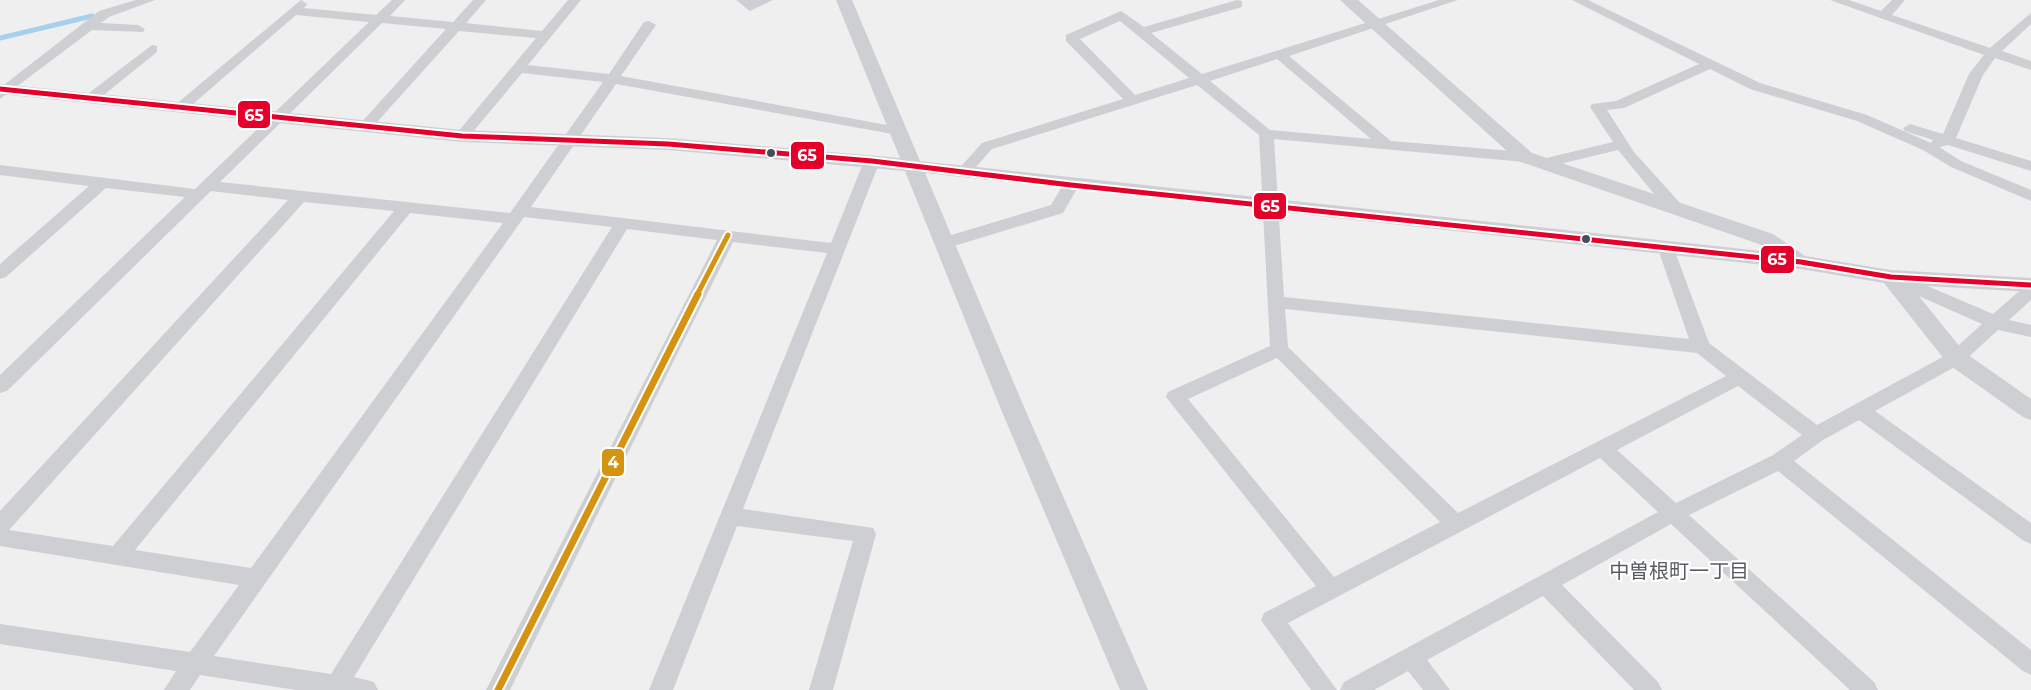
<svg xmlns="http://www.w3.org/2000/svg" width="2031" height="690" viewBox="0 0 2031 690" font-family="Montserrat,'Noto Sans JP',sans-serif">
  <rect width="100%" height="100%" fill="#f0efef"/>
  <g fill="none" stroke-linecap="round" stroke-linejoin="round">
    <path stroke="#a7d0ee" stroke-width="5" d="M 0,38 L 92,16"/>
    <path fill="#cdcfd2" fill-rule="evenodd" d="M 136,0 L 155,0 L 109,17 L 101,23 L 138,25 L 145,29 L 143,32 L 92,30 L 0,99 L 0,88 L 99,11 Z
      M 301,0 L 307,4 L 304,8 L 376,15 L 392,0 L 405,0 L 390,16 L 453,22 L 473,0 L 486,0 L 466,23 L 542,31 L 568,0 L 581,0 L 528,65 L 609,74 L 644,22 L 649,21 L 656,25 L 621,76 L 903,128 L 905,131 L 903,134 L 898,135 L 616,84 L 531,207 L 831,243 L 864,161 L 872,156 L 880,161 L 743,509 L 873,528 L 876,534 L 833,690 L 809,690 L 853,541 L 737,526 L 673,690 L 649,690 L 827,253 L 733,242 L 510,690 L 486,690 L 717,240 L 627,229 L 354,677 L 374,682 L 378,690 L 296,690 L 200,675 L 190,690 L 164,690 L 176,671 L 0,644 L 0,624 L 190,652 L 239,585 L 0,546 L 0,511 L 288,200 L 211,191 L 7,391 L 0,393 L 0,375 L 185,197 L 106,188 L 6,277 L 0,279 L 0,264 L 89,186 L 0,175 L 0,165 L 195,189 L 369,22 L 296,15 L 185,111 L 175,111 L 173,108 L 175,105 ZM 382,23 L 446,29 L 359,125 L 357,128 L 359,131 L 369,131 L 459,31 L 536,38 L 457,133 L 455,136 L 457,139 L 467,139 L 522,73 L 603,82 L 510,213 L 220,182 ZM 304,202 L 394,211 L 113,546 L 9,530 ZM 410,213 L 503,223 L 251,568 L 135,550 ZM 524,217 L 612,227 L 331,674 L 214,656 Z
      M 736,0 L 773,0 L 750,11 Z
      M 1237,0 L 1242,1 L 1242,7 L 1151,33 L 1202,74 L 1439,0 L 1458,0 L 1289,56 L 1391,141 L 1525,152 L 1533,157 L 1525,162 L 1274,139 L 1284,297 L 1689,339 L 1658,249 L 1666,243 L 1674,249 L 1709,343 L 1817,425 L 1950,353 L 1982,324 L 1885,281 L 1883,277 L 1885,273 L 1897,273 L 1993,314 L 2025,286 L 2031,284 L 2031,300 L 2009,320 L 2031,325 L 2031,337 L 1998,330 L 1962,363 L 1875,411 L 2031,523 L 2031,544 L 2024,541 L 1859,420 L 1823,440 L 1794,461 L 2031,650 L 2031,675 L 2023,671 L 1778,471 L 1689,515 L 1874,682 L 1878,690 L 1850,690 L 1671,524 L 1562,585 L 1658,682 L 1662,690 L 1634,690 L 1543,596 L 1427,660 L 1450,690 L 1423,690 L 1408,671 L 1374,690 L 1340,690 L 1344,682 L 1658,512 L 1600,458 L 1288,623 L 1337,690 L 1311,690 L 1261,620 L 1264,613 L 1316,586 L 1166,397 L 1168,392 L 1270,346 L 1259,135 L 1197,85 L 992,149 L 968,176 L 958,176 L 955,173 L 982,143 L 1123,99 L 1066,41 L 1066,35 L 1121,11 L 1144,27 ZM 1120,21 L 1189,78 L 1135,95 L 1080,39 ZM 1277,59 L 1371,139 L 1270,130 L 1210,81 ZM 1285,309 L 1697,353 L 1726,376 L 1458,513 L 1288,347 ZM 1277,358 L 1440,522 L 1334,577 L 1188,399 ZM 1738,386 L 1802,435 L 1773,455 L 1676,503 L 1617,450 Z
      M 1572,0 L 1588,0 L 1760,83 L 1867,115 L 1931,143 L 1933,140 L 1905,131 L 1903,128 L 1910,124 L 1943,134 L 1969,74 L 1984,55 L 1830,0 L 1849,0 L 1881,11 L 1892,0 L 1905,0 L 1892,15 L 1990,48 L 2031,13 L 2031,24 L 2002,51 L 2031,61 L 2031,70 L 1995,58 L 1983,75 L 1956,138 L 2031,161 L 2031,171 L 1948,145 L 1939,147 L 1961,161 L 2031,190 L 2031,201 L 1951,167 L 1923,150 L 1857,121 L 1750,89 L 1710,69 L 1624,108 L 1607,110 L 1634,152 L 1681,204 L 1683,208 L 1681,212 L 1669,212 L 1618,150 L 1543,168 L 1538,166 L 1535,163 L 1538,160 L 1613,142 L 1590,107 L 1592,104 L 1616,101 L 1699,64 Z
      M 152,45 L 157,46 L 157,52 L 95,102 L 85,102 L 85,96 Z
      M 1071,180 L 1079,185 L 1063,213 L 944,249 L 936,243 L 938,239 L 1051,205 L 1065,181 Z"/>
    <path fill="#cdcfd2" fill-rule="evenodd" d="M 836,0 L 852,0 L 920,161 L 1771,252 L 1759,244 L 1518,161 L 1340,0 L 1358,0 L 1532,153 L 1773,234 L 1805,256 L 1891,270 L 2031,278 L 2031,292 L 1910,285 L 1964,352 L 2031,399 L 2031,420 L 2023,417 L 1948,364 L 1884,283 L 1801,269 L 925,173 L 1024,407 L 1148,690 L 1120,690 L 1000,407 L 905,171 L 668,150 L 462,142 L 0,94 L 0,84 L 462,130 L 668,138 L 900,158 Z"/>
    <defs>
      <path id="bus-1" d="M 0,89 L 462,136 L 668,144 L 872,161 L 1071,185 L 1801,262 L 1891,277 L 2031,285"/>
      <path id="bus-2-far1" d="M 697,295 L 728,235"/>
      <path id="bus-2" d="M 498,690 L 698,294"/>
    </defs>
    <use href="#bus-1" stroke="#fff" stroke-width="9"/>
    <use href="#bus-2-far1" stroke="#fff" stroke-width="9"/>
    <use href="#bus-2" stroke="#fff" stroke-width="11"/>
    <use href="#bus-1" stroke="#e4002b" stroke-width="5"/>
    <use href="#bus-2-far1" stroke="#d49412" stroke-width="5"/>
    <use href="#bus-2" stroke="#d49412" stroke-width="7"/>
  </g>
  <g fill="#464d5b" stroke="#fff" stroke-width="2">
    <circle cx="771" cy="153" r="5"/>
    <circle cx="1586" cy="239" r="5"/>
  </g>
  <g text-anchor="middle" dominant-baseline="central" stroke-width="4.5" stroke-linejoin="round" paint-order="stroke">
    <g font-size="20" fill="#5a5c63" stroke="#fff">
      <text x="1679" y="571">中曽根町一丁目</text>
    </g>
  </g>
  <g stroke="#fff" stroke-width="2">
    <rect x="237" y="100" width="34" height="29" rx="6" fill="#e4002b"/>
    <rect x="790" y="141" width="35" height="29" rx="6" fill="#e4002b"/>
    <rect x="1253" y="192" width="34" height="28" rx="6" fill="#e4002b"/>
    <rect x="1760" y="245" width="35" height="29" rx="6" fill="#e4002b"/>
    <rect x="601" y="448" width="24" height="29" rx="6" fill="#d49412"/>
  </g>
  <g font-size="16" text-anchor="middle" font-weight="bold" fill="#fff">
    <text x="254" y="121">65</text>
    <text x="807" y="161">65</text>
    <text x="1270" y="212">65</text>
    <text x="1777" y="265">65</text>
    <text x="613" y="468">4</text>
  </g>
</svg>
